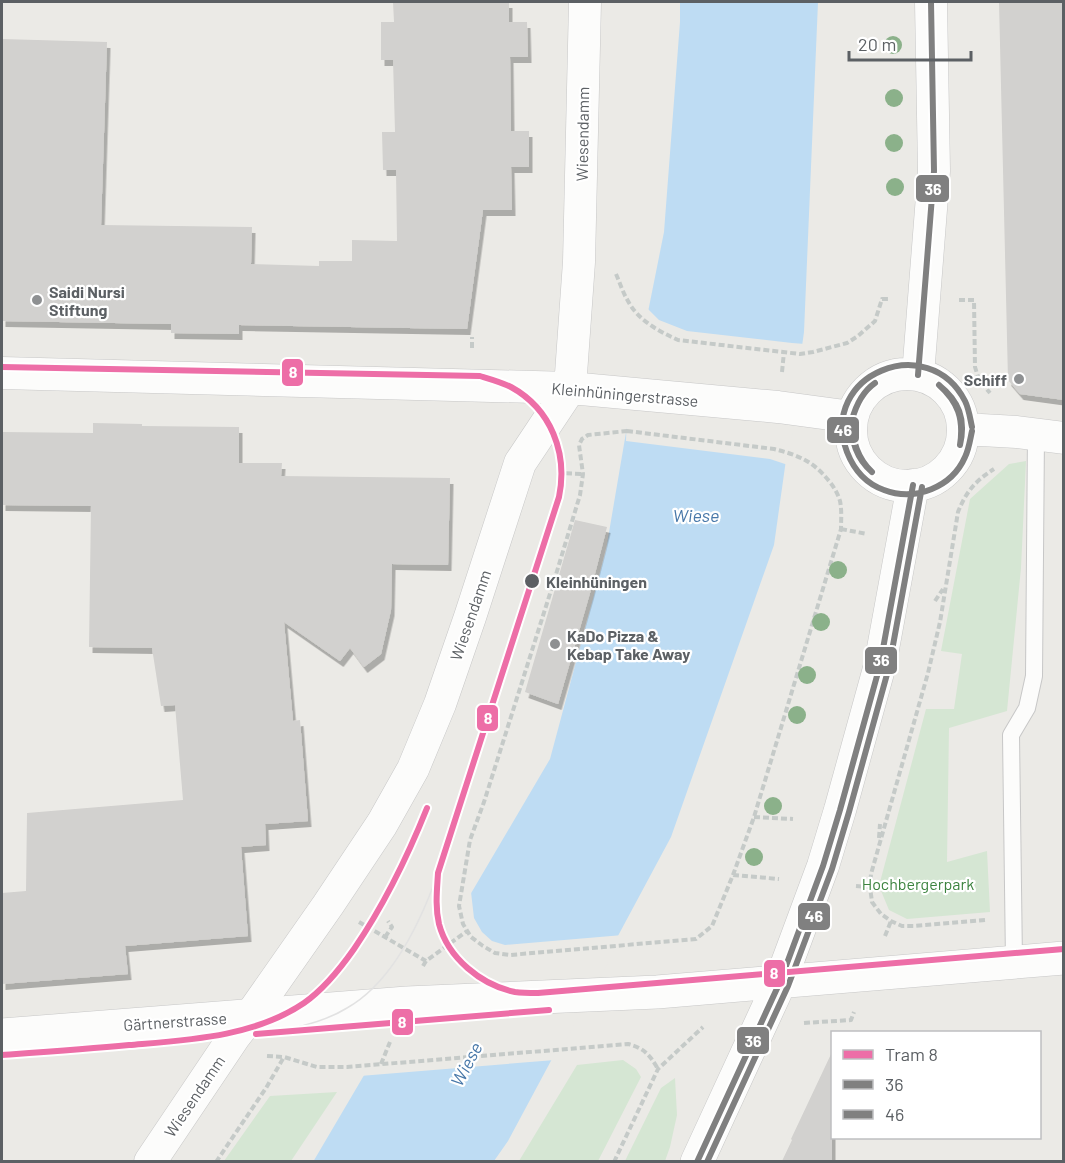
<svg xmlns="http://www.w3.org/2000/svg" width="1065" height="1163" viewBox="0 0 1065 1163" font-family="Barlow,sans-serif">
  <defs>
    <filter id="shadow"><feDropShadow dx="3.5" dy="6" stdDeviation="0" flood-color="#0004"/></filter>
  </defs>
  <rect width="100%" height="100%" fill="#ebeae6"/>
  <path fill="#d5e6d3" d="M 1026,461 L 1021,568 L 1007,711 L 949,728 L 947,862 L 987,851 L 990,912 L 907,919 L 889,910 L 879,886 L 926,709 L 954,709 L 962,654 L 941,651 L 970,499 L 1009,464 Z
    M 623,1060 L 636,1069 L 641,1077 L 598,1161 L 519,1161 L 577,1065 Z
    M 675,1078 L 677,1115 L 670,1147 L 665,1161 L 625,1161 L 661,1088 Z
    M 337,1092 L 291,1161 L 224,1161 L 270,1096 Z"/>
  <path fill="#bedcf3" d="M 680,2 L 818,2 L 804,332 L 774,545 L 671,837 L 508,1141 L 494,1161 L 313,1162 L 550,759 L 606,550 L 638,362 L 664,232 L 680,22 Z"/>
  <path fill="#ebeae6" d="M 646,307 L 659,320 L 687,331 L 792,343 L 805,344 L 788,465 L 770,459 L 626,441 L 627,410 Z
    M 471,892 L 474,918 L 482,932 L 492,941 L 505,945 L 623,935 L 555,1060 L 360,1076 L 463,900 Z"/>
  <path fill="#d2d1cf" filter="url(#shadow)" d="M 393,2 L 509,2 L 509,22 L 527,22 L 528,57 L 510,57 L 511,131 L 529,131 L 529,167 L 511,167 L 512,210 L 483,210 L 467,329 L 239,325 L 239,334 L 171,333 L 171,324 L 2,321 L 2,39 L 107,42 L 101,225 L 252,227 L 251,264 L 319,266 L 319,261 L 352,261 L 352,240 L 397,241 L 396,170 L 383,170 L 382,132 L 395,132 L 393,60 L 381,60 L 381,22 L 394,22 Z
    M 999,2 L 1064,2 L 1064,400 L 1020,394 L 1008,380 Z
    M 93,423 L 142,424 L 142,426 L 239,427 L 239,463 L 282,463 L 281,476 L 450,478 L 448,565 L 392,564 L 391,610 L 381,654 L 364,667 L 350,648 L 340,661 L 284,622 L 293,721 L 300,720 L 308,821 L 265,824 L 266,845 L 241,847 L 248,936 L 125,946 L 128,974 L 2,984 L 2,893 L 26,891 L 27,813 L 183,800 L 175,705 L 161,706 L 152,648 L 89,647 L 91,506 L 2,505 L 2,432 L 93,433 Z
    M 575,520 L 607,527 L 590,593 L 558,704 L 525,692 Z
    M 832,1052 L 832,1161 L 782,1161 L 792,1140 L 791,1139 Z"/>
  <g fill="none" stroke-linecap="round" stroke-linejoin="round">
    <defs>
      <path id="lane" d="M 1014,962 L 1011,735 L 1027,708 L 1034,676 L 1036,434"/>
      <path id="street" d="M 2,373 L 570,388 L 778,407 L 852,417
        M851 430a56 56 0 1 1 112 0a56 56 0 1 1-112 0Z
        M 918,375 L 934,171 L 931,2
        M 963,429 L 1017,432 L 1064,438
        M 780,982 L 823,866 L 840,810 L 880,665 L 913,485
        M 150,1162 L 234,1037 L 251,1015 L 328,905 L 382,824 L 413,769 L 440,704 L 470,617 L 520,463 L 570,388 L 579,262 L 585,2"/>
      <path id="secondary" d="M 2,1035 L 407,1003 L 657,992 L 1064,958
        M 697,1162 L 780,982"/>
    </defs>
    <use href="#lane" stroke="#c7c7c7" stroke-width="18"/>
    <use href="#street" stroke="#c7c7c7" stroke-width="33"/>
    <use href="#secondary" stroke="#c7c7c7" stroke-width="34"/>
    <path stroke="#c5cac8" stroke-width="4" stroke-dasharray="6 3" stroke-linecap="butt" d="M 616,274 C 620,283 623,293 628,301 C 638,320 658,331 678,340 L 800,354 L 813,352 L 847,343 L 858,336 L 875,321 L 882,299 L 889,299
      M 959,300 L 974,300 L 975,367 L 979,380 L 990,393
      M 472,348 L 472,337
      M 782,372 L 784,352
      M 627,431 L 774,449 C 798,455 813,461 829,481 C 834,487 838,494 840,501 C 842,511 841,520 841,529 L 754,817 L 733,875 L 712,926 L 696,939 L 510,955 L 495,953 L 483,946 L 471,937 L 463,924 L 459,906 L 470,840 L 484,802 L 554,581 L 580,495 L 583,474 L 579,445 L 582,439 L 588,435 Z
      M 557,473 L 583,474
      M 841,529 L 867,534
      M 935,601 L 943,589
      M 754,817 L 793,819
      M 879,838 L 880,824
      M 733,875 L 779,879
      M 856,886 L 870,887
      M 985,920 L 914,926 L 902,926 L 891,921 L 881,914 L 872,902 L 870,887 L 871,874 L 928,673 L 940,622 L 958,512 C 966,492 975,481 994,469
      M 359,922 L 426,961
      M 885,936 L 891,921
      M 385,937 L 392,927 L 388,921
      M 423,966 L 426,961 L 467,931
      M 804,1023 L 851,1020 L 854,1012
      M 267,1056 L 284,1057 L 317,1067 L 347,1067 L 628,1044 C 644,1048 650,1055 658,1069
      M 381,1064 L 390,1042
      M 216,1162 L 266,1088 L 284,1057
      M 614,1162 L 658,1069 L 703,1027"/>
    <use href="#lane" stroke="#fcfcfb" stroke-width="16"/>
    <use href="#street" stroke="#fcfcfb" stroke-width="32"/>
    <use href="#secondary" stroke="#fcfcfb" stroke-width="33"/>
    <path stroke="#e2e2e2" stroke-width="1.5" d="M 278,1032 C 302,1026 326,1021 347,1008 C 393,982 421,921 438,873"/>
    <defs>
      <path id="bus-1" d="M 918,375 L 934,171 L 931,2
        M 939,385 C 959,401 966,419 960,445
        M 939,385 C 958,402 964,419 960,445
        M 852,420 C 852,440 857,458 872,472
        M 852,420 C 850,440 857,459 872,472
        M 852,420 C 856,405 862,392 875,383
        M 697,1162 L 780,982 L 823,866 L 840,810 L 880,665 L 913,485"/>
      <path id="bus-2" d="M 972,427 C 970,418 969,409 965,401 C 929,330 818,374 847,452 C 854,470 867,484 884,490 C 915,502 952,487 965,457 C 969,449 970,440 972,431
        M 707,1162 L 788,986 L 832,869 L 849,812 L 889,667 L 922,487"/>
    </defs>
    <use href="#bus-1" stroke="#fff" stroke-width="10"/>
    <use href="#bus-2" stroke="#fff" stroke-width="10"/>
    <use href="#bus-1" stroke="#808080" stroke-width="6"/>
    <use href="#bus-2" stroke="#808080" stroke-width="6"/>
    <defs>
      <path id="tram-1" d="M 2,367 L 480,376 C 490,379 501,382 511,387 C 551,409 568,453 559,497 L 438,873 C 437,890 435,907 439,924 C 448,958 481,985 515,992 C 522,993 530,993 538,993 L 1064,949
        M 256,1034 L 549,1010
        M 2,1055 C 44,1052 87,1049 129,1045 C 188,1040 254,1037 304,1003 C 324,989 340,969 354,949 C 384,905 407,858 427,808"/>
    </defs>
    <use href="#tram-1" stroke="#fff" stroke-width="10"/>
    <use href="#tram-1" stroke="#ed6ea7" stroke-width="6"/>
  </g>
  <g fill="#8bb18a">
    <circle cx="893" cy="45" r="9"/>
    <circle cx="894" cy="98" r="9"/>
    <circle cx="894" cy="143" r="9"/>
    <circle cx="895" cy="187" r="9"/>
    <circle cx="838" cy="570" r="9"/>
    <circle cx="821" cy="622" r="9"/>
    <circle cx="807" cy="675" r="9"/>
    <circle cx="797" cy="715" r="9"/>
    <circle cx="773" cy="806" r="9"/>
    <circle cx="754" cy="857" r="9"/>
  </g>
  <g fill="#8e9092" stroke="#fff" stroke-width="2">
    <circle cx="37" cy="300" r="6"/>
    <circle cx="1019" cy="379" r="6"/>
    <circle cx="555" cy="644" r="6"/>
  </g>
  <circle fill="#5c6064" stroke="#fff" stroke-width="2" cx="532" cy="581" r="8"/>
  <g text-anchor="middle" dominant-baseline="central" stroke-width="4.5" stroke-linejoin="round" paint-order="stroke">
    <g font-size="16" fill="#5c6064" stroke="#fff">
      <text transform="translate(582 134) rotate(-89)">Wiesendamm</text>
      <text transform="translate(625 394) rotate(5)">Kleinhüningerstrasse</text>
      <text transform="translate(470 615) rotate(-71)">Wiesendamm</text>
      <text transform="translate(175 1021) rotate(-4)">Gärtnerstrasse</text>
      <text transform="translate(194 1096) rotate(-56)">Wiesendamm</text>
    </g>
    <g font-size="16" font-weight="bold" fill="#5c6064" stroke="#fff" text-anchor="start">
      <text x="49" y="291">Saidi Nursi<tspan x="49" dy="18">Stiftung</tspan></text>
      <text x="1007" y="379" text-anchor="end">Schiff</text>
      <text x="567" y="635">KaDo Pizza &amp;<tspan x="567" dy="18">Kebap Take Away</tspan></text>
    </g>
    <g font-size="16" font-weight="bold" fill="#5c6064" stroke="#fff" text-anchor="start">
      <text x="546" y="581">Kleinhüningen</text>
    </g>
    <g font-size="16" fill="#3c833f" stroke="#fff">
      <text x="918" y="883">Hochbergerpark</text>
    </g>
    <g font-size="18" font-style="italic" fill="#4878a9" stroke="#fff">
      <text x="696" y="515">Wiese</text>
      <text transform="translate(466 1064) rotate(-62)">Wiese</text>
    </g>
  </g>
  <g stroke="#fff" stroke-width="2">
    <rect x="915" y="174" width="35" height="29" rx="6" fill="#808080"/>
    <rect x="281" y="358" width="23" height="29" rx="6" fill="#ed6ea7"/>
    <rect x="826" y="416" width="34" height="28" rx="6" fill="#808080"/>
    <rect x="864" y="646" width="34" height="29" rx="6" fill="#808080"/>
    <rect x="476" y="704" width="23" height="28" rx="6" fill="#ed6ea7"/>
    <rect x="797" y="902" width="34" height="29" rx="6" fill="#808080"/>
    <rect x="763" y="959" width="23" height="29" rx="6" fill="#ed6ea7"/>
    <rect x="391" y="1008" width="23" height="28" rx="6" fill="#ed6ea7"/>
    <rect x="736" y="1026" width="34" height="29" rx="6" fill="#808080"/>
  </g>
  <g font-size="16" text-anchor="middle" font-weight="bold" fill="#fff">
    <text x="933" y="195">36</text>
    <text x="293" y="378">8</text>
    <text x="843" y="436">46</text>
    <text x="881" y="666">36</text>
    <text x="488" y="724">8</text>
    <text x="814" y="922">46</text>
    <text x="774" y="979">8</text>
    <text x="402" y="1028">8</text>
    <text x="753" y="1047">36</text>
  </g>
  <rect width="1065" height="1163" fill="none" stroke="#5c6064" stroke-width="6"/>
  <rect x="831" y="1031" width="210" height="108" fill="#ffffff" stroke="#bebfc1" stroke-width="1.5"/>
  <rect x="843" y="1050" width="30" height="9" fill="#ed6ea7" stroke="#bebfc1" stroke-width="1.5"/>
  <text x="885" y="1061" font-size="18" fill="#5c6064">Tram 8</text>
  <rect x="843" y="1080" width="30" height="9" fill="#808080" stroke="#bebfc1" stroke-width="1.5"/>
  <text x="885" y="1091" font-size="18" fill="#5c6064">36</text>
  <rect x="843" y="1110" width="30" height="9" fill="#808080" stroke="#bebfc1" stroke-width="1.5"/>
  <text x="885" y="1121" font-size="18" fill="#5c6064">46</text>
  <path d="M849 51v9h122v-9" fill="none" stroke="#5c6064" stroke-width="3"/>
  <text x="858" y="51" font-size="18" fill="#5c6064" stroke="#ffffff" stroke-width="4.5" paint-order="stroke">20 m</text>
</svg>
